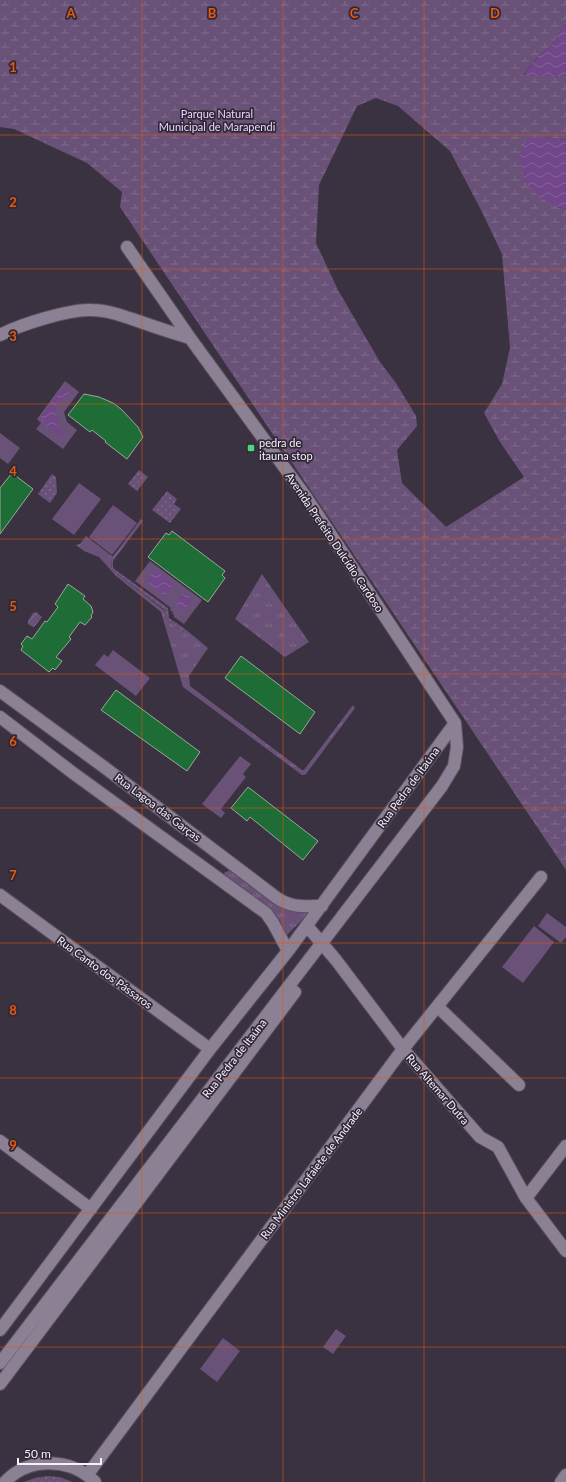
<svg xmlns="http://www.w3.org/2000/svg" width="566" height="1482" viewBox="0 0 566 1482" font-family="Lato,sans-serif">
  <defs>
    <pattern id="grass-tufts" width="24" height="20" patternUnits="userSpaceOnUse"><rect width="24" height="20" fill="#695178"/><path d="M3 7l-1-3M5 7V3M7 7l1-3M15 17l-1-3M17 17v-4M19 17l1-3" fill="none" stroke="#7f6a8c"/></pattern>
    <pattern id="wetland-marsh" width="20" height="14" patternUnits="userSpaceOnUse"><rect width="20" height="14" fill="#695178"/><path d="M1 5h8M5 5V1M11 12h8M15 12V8" fill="none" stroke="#7f6a8c"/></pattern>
    <pattern id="park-dots" width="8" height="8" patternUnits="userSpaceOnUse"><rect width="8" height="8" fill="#695178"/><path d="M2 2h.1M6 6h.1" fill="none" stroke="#7f6a8c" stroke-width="1.8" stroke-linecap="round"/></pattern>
    <pattern id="garden-furrows" width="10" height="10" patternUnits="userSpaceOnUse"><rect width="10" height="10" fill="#695178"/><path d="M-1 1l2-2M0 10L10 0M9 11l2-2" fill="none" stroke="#7f6a8c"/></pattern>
    <pattern id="water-waves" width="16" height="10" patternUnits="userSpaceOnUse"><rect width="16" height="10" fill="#72478a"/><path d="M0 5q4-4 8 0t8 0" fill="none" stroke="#87629b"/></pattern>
  </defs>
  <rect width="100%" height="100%" fill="#3b3241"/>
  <path fill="url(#grass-tufts)" d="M 86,536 L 113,557 L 111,559 L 112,570 L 165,611 L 166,619 L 183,632 L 185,629 L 208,648 L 189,676 L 190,686 L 302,770 L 304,770 L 353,705 L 355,708 L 306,774 L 302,775 L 183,687 L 161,612 L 116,576 L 99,557 L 84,551 L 76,545 L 80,544 Z
    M 262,574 L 309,642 L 285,657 L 235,619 Z
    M 230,870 L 305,911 L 308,914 L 287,935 L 284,934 L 280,921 L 272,911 L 225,877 L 224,873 Z"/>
  <path fill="url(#wetland-marsh)" fill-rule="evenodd" d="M 0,0 L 566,0 L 566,22 L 551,46 L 538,56 L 523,75 L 566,76 L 566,140 L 546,137 L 557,207 L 566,209 L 566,870 L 120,207 L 122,192 L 87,163 L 14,129 L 0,127 ZM 376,98 L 398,106 L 450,151 L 481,210 L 502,254 L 510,348 L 502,384 L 484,413 L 500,442 L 524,477 L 446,527 L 402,483 L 397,450 L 417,426 L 416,416 L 396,383 L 380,362 L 338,290 L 316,243 L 319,185 L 357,106 Z"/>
  <path fill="url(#park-dots)" d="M 139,470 L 148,477 L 137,491 L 128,484 Z
    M 52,474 L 56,477 L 57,493 L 50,503 L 38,494 Z
    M 167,491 L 177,499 L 174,504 L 181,509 L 170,523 L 152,510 Z
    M 47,1476 L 59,1477 L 73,1482 L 24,1482 L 35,1478 Z"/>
  <path fill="url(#garden-furrows)" d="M 141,519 L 143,521 L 113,561 L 113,568 L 168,608 L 169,618 L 185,629 L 183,632 L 166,619 L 165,610 L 112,570 L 111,559 Z
    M 36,612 L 42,617 L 35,626 L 33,627 L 28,624 L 28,621 L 33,613 Z"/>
  <path fill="#695178" d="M 65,381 L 79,392 L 64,412 L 67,422 L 77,430 L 63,449 L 36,429 L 41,423 L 37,419 Z
    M 0,433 L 20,448 L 8,464 L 0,458 Z
    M 79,483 L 101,499 L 74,535 L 52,519 Z
    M 113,505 L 137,523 L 112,555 L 89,537 Z
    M 150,561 L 202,600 L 184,624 L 174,617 L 174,615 L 172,613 L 173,612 L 170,610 L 171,608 L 135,581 Z
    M 113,650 L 150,678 L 136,696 L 95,665 L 104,654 L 108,657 Z
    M 240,756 L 251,764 L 243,774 L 246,777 L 221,809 L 225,813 L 221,818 L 202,804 Z
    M 547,913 L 566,927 L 566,937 L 561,943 L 538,926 Z
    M 534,926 L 554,942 L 523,983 L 502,967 Z
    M 336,1329 L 346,1336 L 333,1354 L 323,1347 Z
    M 223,1338 L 240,1351 L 217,1382 L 200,1369 Z"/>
  <path fill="url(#water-waves)" d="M 566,22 L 566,76 L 523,76 L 538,56 L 551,46 Z
    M 546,137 L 566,140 L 566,209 C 550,206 533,195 525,180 C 522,173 521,165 519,158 L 527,138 Z
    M 63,387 L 70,392 L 56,405 L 55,411 L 58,420 L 57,426 L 63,433 L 61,437 L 44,424 L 46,421 L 41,417 Z
    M 155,570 L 173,584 L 165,596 L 146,581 Z
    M 184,592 L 193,599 L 184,610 L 176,604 Z"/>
  <path fill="#1e6d37" stroke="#97a999" d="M 84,394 L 99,397 L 113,403 L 121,409 L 138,427 L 143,437 L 127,459 L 105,442 L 106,441 L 92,430 L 90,432 L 68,415 Z
    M 12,473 L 33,489 L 0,534 L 0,488 Z
    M 172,531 L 225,571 L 222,575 L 225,578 L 208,602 L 148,557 L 166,533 L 169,535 Z
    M 68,584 L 85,596 L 83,599 L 91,606 L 93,612 L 91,616 L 92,617 L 85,625 L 80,622 L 69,637 L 71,639 L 56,657 L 62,661 L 55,670 L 53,668 L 49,672 L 21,650 L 23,646 L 21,644 L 27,636 L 32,639 L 45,621 L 47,622 L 58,607 L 55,604 Z
    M 241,656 L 315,712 L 300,734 L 225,678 Z
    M 116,690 L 200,752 L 187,771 L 101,710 Z
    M 248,787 L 318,841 L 303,860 L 250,817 L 247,821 L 231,808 Z"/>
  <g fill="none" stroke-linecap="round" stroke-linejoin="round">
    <defs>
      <path id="street" d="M 0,335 C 19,325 69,309 91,310 C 107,310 123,316 138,321 C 155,327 173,333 190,338
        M 0,691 L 104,767 L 277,898 C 292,908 304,906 322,906
        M 0,717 L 73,773 L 266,913 L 273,923 L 288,951
        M 0,895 L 210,1049
        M 307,926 L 336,960 L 403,1049 L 480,1137 L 498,1147 L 526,1198 L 566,1251
        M 438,1007 L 519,1085
        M 0,1141 L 91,1209
        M 526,1198 L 566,1146
        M 0,1330 L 210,1049 L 288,951 L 455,723
        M 0,1363 L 442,786 L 454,766 L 457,747 L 455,723 L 306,497 L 190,338 L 127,247
        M 0,1384 L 295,992
        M 88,1474 L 403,1049 L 541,877
        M 5,1482 C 29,1456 71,1458 95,1482
        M 561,1482 L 566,1475"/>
    </defs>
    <use href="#street" stroke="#59515f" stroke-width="14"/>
    <use href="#street" stroke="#8c8194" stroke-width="12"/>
  </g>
  <path fill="none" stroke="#e8590c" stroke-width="1" stroke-opacity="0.55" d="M 142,0 L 142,1482M 283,0 L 283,1482M 424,0 L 424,1482M 0,135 L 566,135M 0,269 L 566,269M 0,404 L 566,404M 0,539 L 566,539M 0,674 L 566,674M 0,808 L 566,808M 0,943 L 566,943M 0,1078 L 566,1078M 0,1213 L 566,1213M 0,1347 L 566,1347"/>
  <rect fill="#4cd676" stroke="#312837" stroke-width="1.5" x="247" y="444" width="8" height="8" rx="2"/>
  <g text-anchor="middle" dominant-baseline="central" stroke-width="3.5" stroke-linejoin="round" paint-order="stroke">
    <g font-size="11" fill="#ebd4fb" stroke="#312837">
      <text x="217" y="113">Parque Natural<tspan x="217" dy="13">Municipal de Marapendi</tspan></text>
    </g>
    <g font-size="11" fill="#f7f1fb" stroke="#312837" text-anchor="start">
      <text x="259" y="442">pedra de<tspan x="259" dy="13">itauna stop</tspan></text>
    </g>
    <g font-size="11" fill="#f7f1fb" stroke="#312837">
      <text transform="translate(335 542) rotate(56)">Avenida Prefeito Dulcídio Cardoso</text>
      <text transform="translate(408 787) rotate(-54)">Rua Pedra de Itaúna</text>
      <text transform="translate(158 807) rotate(37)">Rua Lagoa das Garças</text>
      <text transform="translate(105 972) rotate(36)">Rua Canto dos Pássaros</text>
      <text transform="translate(234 1058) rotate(-52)">Rua Pedra de Itaúna</text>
      <text transform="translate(438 1089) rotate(49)">Rua Altemar Dutra</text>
      <text transform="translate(311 1173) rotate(-53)">Rua Ministro Lafaiete de Andrade</text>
    </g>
  </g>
  <g font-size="13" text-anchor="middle" font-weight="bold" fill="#e8590c" stroke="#312837" stroke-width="3.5" stroke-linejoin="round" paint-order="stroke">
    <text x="71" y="18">A</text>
    <text x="212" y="18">B</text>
    <text x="354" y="18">C</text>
    <text x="495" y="18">D</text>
    <text x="13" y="72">1</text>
    <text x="13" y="207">2</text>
    <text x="13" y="341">3</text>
    <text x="13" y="476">4</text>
    <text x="13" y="611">5</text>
    <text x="13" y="746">6</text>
    <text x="13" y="880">7</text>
    <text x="13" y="1015">8</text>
    <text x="13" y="1150">9</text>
  </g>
  <path d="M18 1458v6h83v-6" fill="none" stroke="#f7f1fb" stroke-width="2"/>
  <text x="24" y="1458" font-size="12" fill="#f7f1fb" stroke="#312837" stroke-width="3" paint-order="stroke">50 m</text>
</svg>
